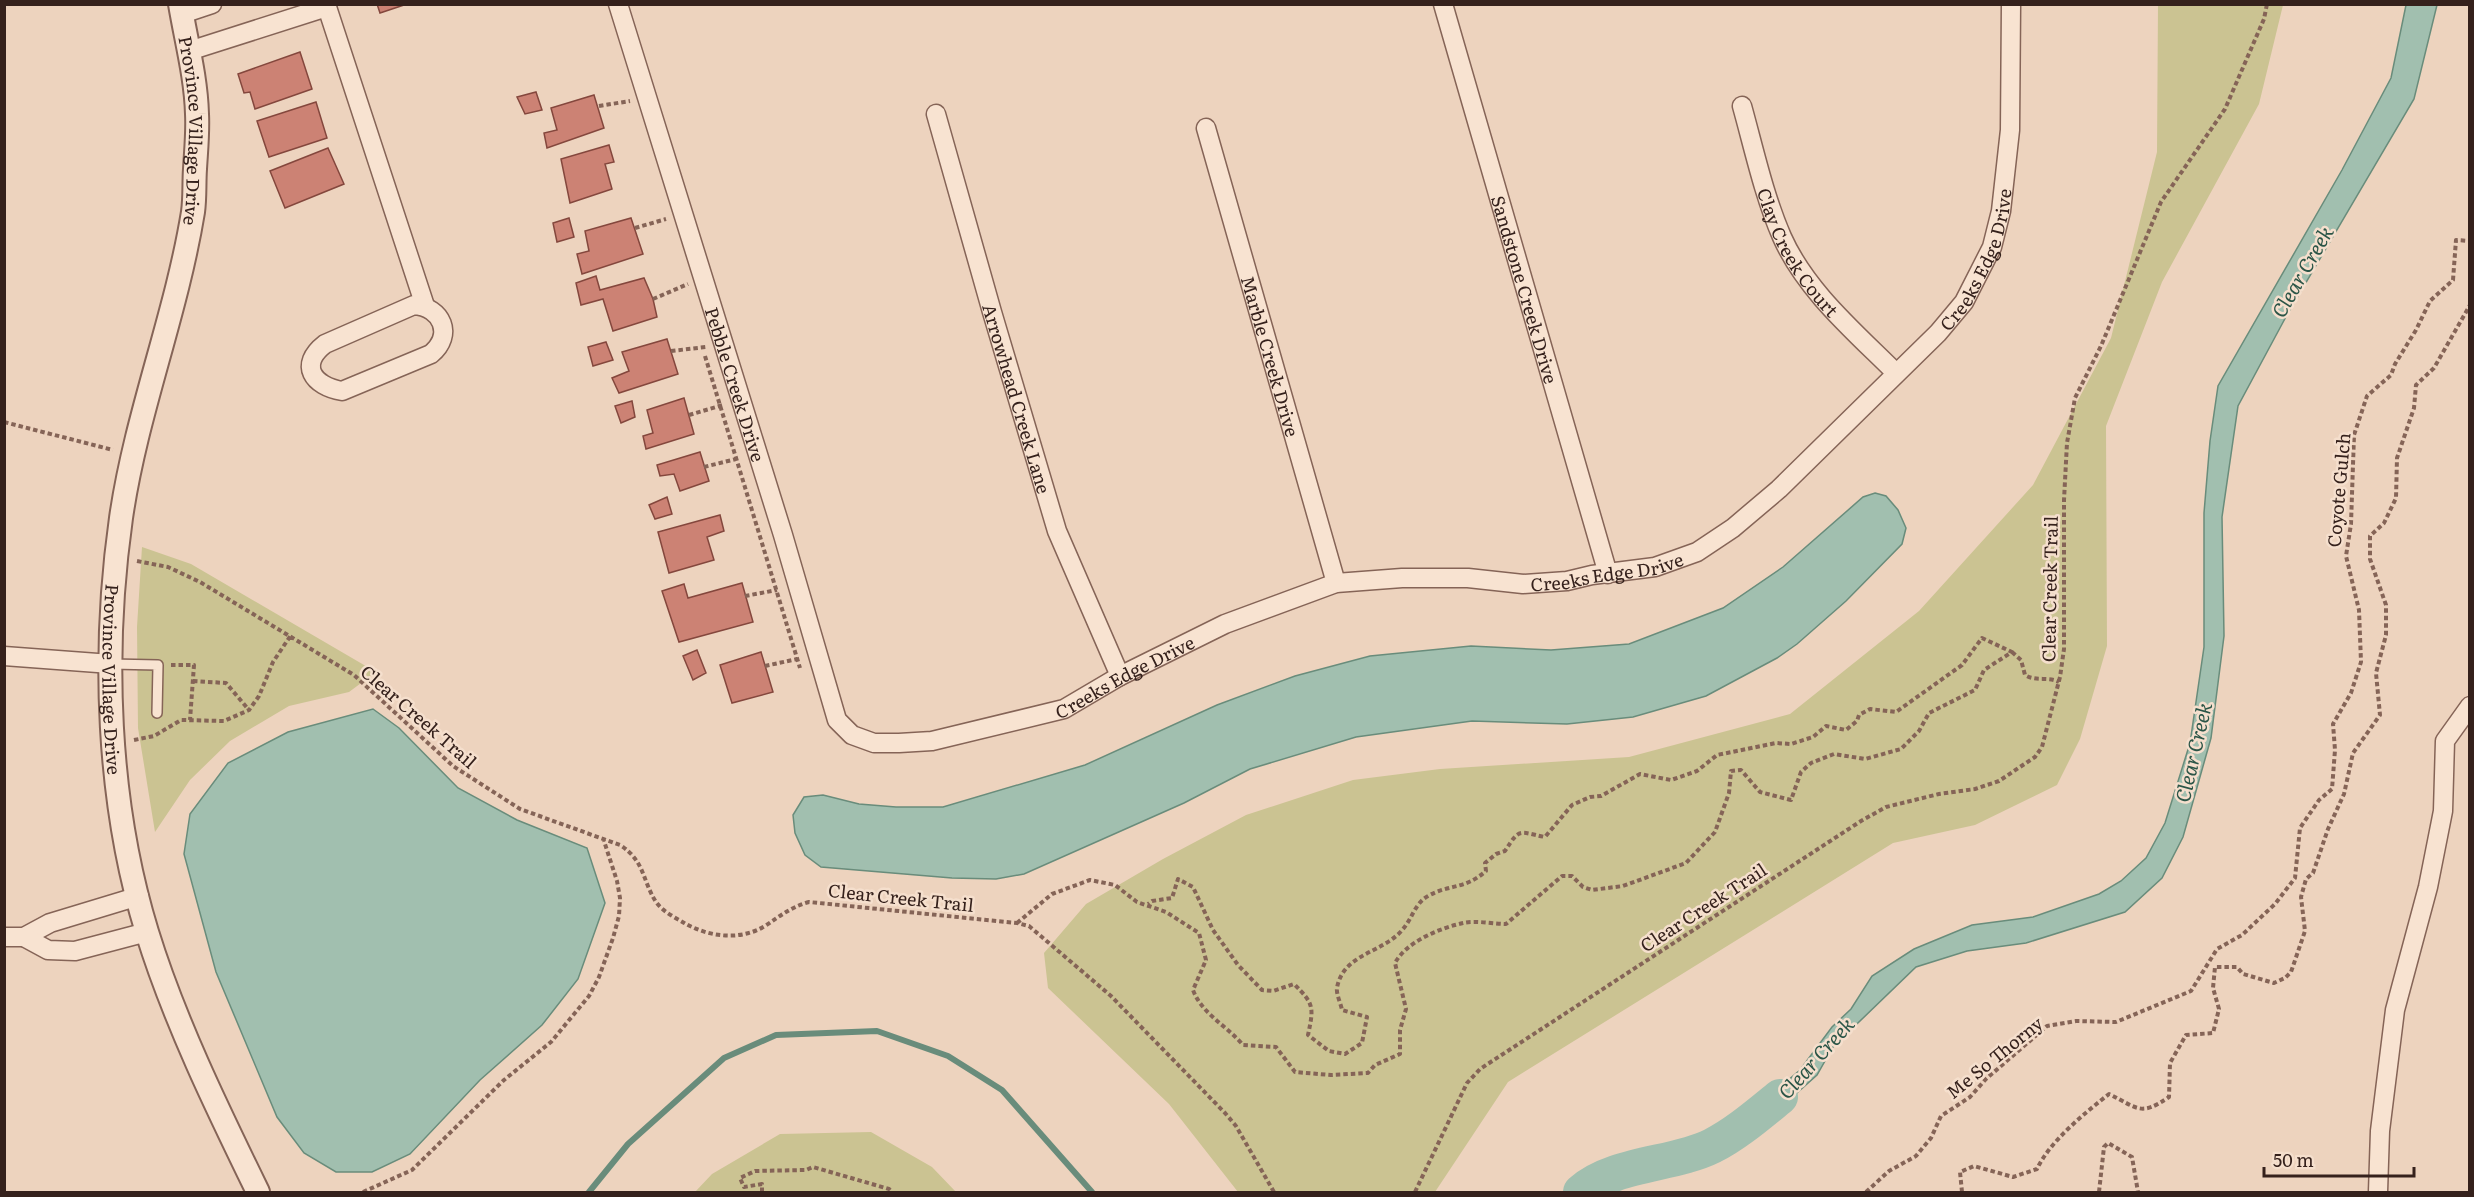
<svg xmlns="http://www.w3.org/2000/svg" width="2474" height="1197" viewBox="0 0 2474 1197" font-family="Literata,serif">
  <rect width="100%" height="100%" fill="#edd3be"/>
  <path fill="#cbc392" d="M 2158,5 L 2283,5 L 2259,104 L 2162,282 L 2106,426 L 2107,646 L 2080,739 L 2057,785 L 1975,825 L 1893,843 L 1508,1082 L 1435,1192 L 1238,1192 L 1169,1104 L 1048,988 L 1044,953 L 1086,904 L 1163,859 L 1246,815 L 1353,780 L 1440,769 L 1629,757 L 1790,714 L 1919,611 L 2033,485 L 2111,338 L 2157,152 Z
    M 142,547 L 191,564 L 376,672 L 349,692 L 289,706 L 230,741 L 190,780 L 155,832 L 138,728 L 137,627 Z
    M 871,1132 L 932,1167 L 956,1192 L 695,1192 L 712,1174 L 780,1134 Z"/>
  <path fill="#a1bfaf" stroke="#698c7b" stroke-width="1.5" d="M 2406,5 L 2437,5 L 2414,99 L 2288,313 L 2238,406 L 2222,517 L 2224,636 L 2211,738 L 2183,837 L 2162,878 L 2125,912 L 2026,943 L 1967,951 L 1916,967 L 1833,1047 L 1817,1075 L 1779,1109 L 1746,1133 L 1739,1122 L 1800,1070 L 1832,1027 L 1851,1009 L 1872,976 L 1914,949 L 1972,925 L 2033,917 L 2099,894 L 2121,881 L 2146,858 L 2165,823 L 2190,743 L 2204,647 L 2204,513 L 2210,441 L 2218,386 L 2342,170 L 2391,78 Z
    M 1875,493 L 1886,496 L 1898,510 L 1906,528 L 1902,544 L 1846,601 L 1797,644 L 1777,658 L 1706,696 L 1633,717 L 1567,724 L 1472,721 L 1356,737 L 1250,769 L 1184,803 L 1024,874 L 996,879 L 952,878 L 821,867 L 805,855 L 795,833 L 793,815 L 804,797 L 823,795 L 859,804 L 896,807 L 943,807 L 1085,765 L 1217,705 L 1295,676 L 1370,656 L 1471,646 L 1551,650 L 1629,644 L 1723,608 L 1783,567 L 1863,497 Z
    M 373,709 L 399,728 L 458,788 L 517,820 L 587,848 L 605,903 L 578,979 L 542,1025 L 480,1080 L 410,1154 L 372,1172 L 336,1172 L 304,1153 L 277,1117 L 216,972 L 184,854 L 190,814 L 228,763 L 288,732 Z"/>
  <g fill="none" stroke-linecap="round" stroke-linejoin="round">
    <path stroke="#698c7b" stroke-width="6" d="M 589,1192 L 628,1144 L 724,1058 L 776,1035 L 877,1031 L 948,1056 L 1002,1090 L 1092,1192"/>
    <path stroke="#a1bfaf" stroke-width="36" d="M 1581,1192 C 1614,1163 1674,1165 1712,1146 C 1736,1134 1759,1114 1780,1097"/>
  </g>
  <path fill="#cc8274" stroke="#84473d" stroke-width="1.5" d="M 377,4 L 407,4 L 380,13 Z
    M 300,52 L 312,89 L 255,109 L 250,92 L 244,93 L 238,74 Z
    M 536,92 L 542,110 L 525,114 L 517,97 Z
    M 594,95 L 604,128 L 547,148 L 544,133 L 557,130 L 551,108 Z
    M 316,102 L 327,138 L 269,157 L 257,121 Z
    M 609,145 L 614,162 L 605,164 L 612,189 L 570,203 L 561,159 Z
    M 328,148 L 344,184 L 285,208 L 270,171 Z
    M 569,218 L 574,237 L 557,242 L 553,223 Z
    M 631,218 L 643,254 L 582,274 L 577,254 L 589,251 L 585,231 Z
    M 596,276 L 600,290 L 644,278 L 653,299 L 657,317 L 613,331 L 603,299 L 581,305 L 576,283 Z
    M 667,339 L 678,374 L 619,393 L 612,378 L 629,371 L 622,352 Z
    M 606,342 L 613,360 L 593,366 L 588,347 Z
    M 684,398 L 694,434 L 646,449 L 643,436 L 653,433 L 647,410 Z
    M 632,401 L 635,417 L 621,423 L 615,406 Z
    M 700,452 L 709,481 L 680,491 L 674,474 L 660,476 L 657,465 Z
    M 667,497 L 672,514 L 655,519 L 649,505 Z
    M 720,515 L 724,531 L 707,537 L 714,560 L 669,573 L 658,532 Z
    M 742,583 L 753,622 L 679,642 L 662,591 L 684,584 L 688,598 Z
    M 697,650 L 706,673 L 693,680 L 683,656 Z
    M 761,652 L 773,692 L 732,703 L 720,665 Z"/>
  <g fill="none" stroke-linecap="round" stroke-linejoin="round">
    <defs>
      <path id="service" d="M 111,664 L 158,665 L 157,713"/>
      <g id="minor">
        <path d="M 326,4 L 425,306"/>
        <path id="s1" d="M 618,4 L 783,535 L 837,720 L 852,735 L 874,743 L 899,743 L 932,741 L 1064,709 L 1120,676 L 1225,624 L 1336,583 L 1402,578 L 1468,578 L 1523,584 L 1567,581 L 1592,575 L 1655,567 L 1697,552 L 1733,528 L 1779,489 L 1938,333 L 1964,302 L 1992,247 L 2001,211 L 2010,130 L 2011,4"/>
        <path id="s2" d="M 1443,4 L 1608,574"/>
        <path d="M 182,14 L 212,4"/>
        <path d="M 189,51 L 327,7"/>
        <path id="s3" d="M 1742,106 C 1754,149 1764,196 1782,237 C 1806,291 1855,332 1896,373"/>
        <path id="s4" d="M 936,114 L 992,312 L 1057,531 L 1120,676"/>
        <path id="s5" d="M 1206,128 L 1336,583"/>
        <path d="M 414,305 C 442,307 454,335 431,354 L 342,391 C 313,386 298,365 325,344 Z"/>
        <path d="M 4,656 L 111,664"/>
        <path d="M 4,937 L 24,937 L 50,923 L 139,896"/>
        <path d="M 24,937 L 48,950 L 75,951 L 147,932"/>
        <path d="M 2378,1192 L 2380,1131 L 2395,1010 L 2428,887 L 2443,811 L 2445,741 L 2470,706"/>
      </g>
      <g id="tertiary">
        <path id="s6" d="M 180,4 C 186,40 196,77 197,114 C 198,132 196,151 195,169 C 194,183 195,198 193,212 C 176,316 136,414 121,518 C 102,652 107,802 147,932 C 174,1020 218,1110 258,1192"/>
      </g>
    </defs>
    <use href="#service" stroke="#856457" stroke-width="12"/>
    <use href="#minor" stroke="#856457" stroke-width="21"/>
    <use href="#tertiary" stroke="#856457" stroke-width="26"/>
    <path stroke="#856457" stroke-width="4" stroke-dasharray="4.5 3" stroke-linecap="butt" d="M 599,106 L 630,101
      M 635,228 L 666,219
      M 653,299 L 688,284
      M 671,351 L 706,347
      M 705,356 L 800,668
      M 689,415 L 723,405
      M 4,422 L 113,450
      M 704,467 L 736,459
      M 137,561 L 168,567 L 200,582 L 354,675 L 453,766 L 520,809 L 620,845 C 645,861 642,880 656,902 C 663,912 676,918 686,924 C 710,937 740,941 765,926 C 780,916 791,907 809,902 L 1017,923 L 1029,926 L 1111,996 L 1225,1113 L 1236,1126 L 1274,1192
      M 745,596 L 777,590
      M 2012,652 L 2021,660 L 2025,675 C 2036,682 2048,676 2059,682
      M 171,665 L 194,665 L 190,720
      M 765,666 L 797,659
      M 193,681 L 226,683 L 249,710
      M 134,740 L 154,736 L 181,720 L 224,721 L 249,710 L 259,696 L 273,662 L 291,635
      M 1017,923 L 1052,894 L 1090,880 L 1115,885 L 1137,902 L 1166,912 L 1199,933 L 1206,960 L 1193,990 C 1202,1014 1226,1025 1243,1045 L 1276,1047 L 1295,1072 L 1331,1075 L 1368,1073 L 1375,1065 L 1400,1054 L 1400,1030 L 1406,1009 L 1395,963 C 1406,942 1440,928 1463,923 C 1476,920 1493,924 1506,924 L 1562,876 L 1572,876 L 1583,887 L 1592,890 L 1623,886 L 1686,863 L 1715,832 L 1729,793 L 1731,771 L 1741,770 L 1760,792 L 1791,800 L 1801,772 L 1811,763 L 1834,754 L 1865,759 L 1901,749 L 1919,731 L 1929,713 L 1975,690 L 1984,670 L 2012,652 L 1982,638 L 1962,665 L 1896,712 L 1870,709 L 1859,715 L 1857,721 L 1846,730 L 1826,726 L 1813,737 L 1791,744 L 1776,743 L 1717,755 L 1697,771 L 1671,780 L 1640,774 L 1601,796 L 1590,797 L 1572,805 L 1545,837 C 1519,832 1520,827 1505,851 L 1496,854 L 1485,863 L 1486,871 C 1464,890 1449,884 1428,896 C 1415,903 1412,919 1403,929 C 1384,953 1343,953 1337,988 C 1336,994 1341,1004 1342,1010 L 1367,1017 L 1362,1043 L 1345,1054 L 1329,1051 L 1308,1035 C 1314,1007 1314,1004 1294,984 L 1273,991 L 1262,990 L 1238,965 L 1213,930 L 1193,887 L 1178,879 L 1172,898 L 1152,901 L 1148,904
      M 363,1192 L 412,1170 L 504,1080 L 551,1042 L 589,996 L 599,977 L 613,938 L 619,916 L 620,898 L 617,881 L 604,841
      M 762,1192 L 762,1184 L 744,1187 L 740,1178 L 755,1171 L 806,1170 L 813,1167 L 889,1189 L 892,1192
      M 1415,1192 L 1467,1083 L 1480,1069 L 1861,821 L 1886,807 L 1939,794 L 1975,789 L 1999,781 L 2035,757 L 2042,747 L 2060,677 L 2064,649 L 2064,500 L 2067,443 L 2075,398 L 2101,346 L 2161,202 L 2225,109 L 2264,19 L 2267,4
      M 1866,1192 L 1889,1171 L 1916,1156 L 1931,1138 L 1941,1116 L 1970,1097 L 1986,1079 L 2047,1026 L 2076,1021 L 2116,1022 L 2191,991 L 2217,949 L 2242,935 L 2275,904 L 2295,878 L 2300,828 L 2319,800 L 2332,789 L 2335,750 L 2333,724 L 2351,693 L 2361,662 L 2359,610 L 2346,556 L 2351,524 L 2354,435 L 2367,396 L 2391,375 L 2395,364 L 2416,330 L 2430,301 L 2453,280 L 2456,240 L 2470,241
      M 1962,1192 L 1960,1172 L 1974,1166 L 2013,1177 L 2037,1169 C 2050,1141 2085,1113 2109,1094 C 2138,1108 2140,1117 2169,1097 L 2170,1063 L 2186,1035 L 2213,1033 L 2219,1009 L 2213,988 L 2215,967 L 2237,967 L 2243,974 L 2274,983 L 2285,978 L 2291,972 L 2305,931 L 2301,897 L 2306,879 L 2313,873 L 2328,829 L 2344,794 L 2353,753 L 2380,715 L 2376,673 L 2386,635 L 2386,605 L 2370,559 L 2370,536 L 2384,523 L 2396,498 L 2397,458 L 2414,408 L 2416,385 L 2434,368 L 2470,305
      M 2099,1192 L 2104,1147 L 2108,1143 L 2132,1157 L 2138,1192"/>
    <use href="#service" stroke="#f8e3d1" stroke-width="9"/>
    <use href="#minor" stroke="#f8e3d1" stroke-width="18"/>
    <use href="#tertiary" stroke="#f8e3d1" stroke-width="22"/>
  </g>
  <g text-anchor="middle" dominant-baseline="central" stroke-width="5" stroke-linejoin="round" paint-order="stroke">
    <g font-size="18" fill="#35211c" stroke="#f5dfcd">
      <text stroke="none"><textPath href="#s6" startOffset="128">Province Village Drive</textPath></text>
      <text stroke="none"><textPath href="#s3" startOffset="158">Clay Creek Court</textPath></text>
      <text stroke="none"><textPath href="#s1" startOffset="2064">Creeks Edge Drive</textPath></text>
      <text stroke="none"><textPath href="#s2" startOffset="297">Sandstone Creek Drive</textPath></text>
      <text stroke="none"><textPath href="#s5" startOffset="237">Marble Creek Drive</textPath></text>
      <text stroke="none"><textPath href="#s1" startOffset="398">Pebble Creek Drive</textPath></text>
      <text stroke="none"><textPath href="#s4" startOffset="296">Arrowhead Creek Lane</textPath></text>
      <text transform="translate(2338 490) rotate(-85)">Coyote Gulch</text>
      <text stroke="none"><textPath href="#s1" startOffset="1560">Creeks Edge Drive</textPath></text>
      <text transform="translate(2049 589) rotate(-89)">Clear Creek Trail</text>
      <text stroke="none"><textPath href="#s1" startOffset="1056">Creeks Edge Drive</textPath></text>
      <text stroke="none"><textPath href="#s6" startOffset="686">Province Village Drive</textPath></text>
      <text transform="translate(419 716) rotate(41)">Clear Creek Trail</text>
      <text transform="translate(901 897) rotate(6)">Clear Creek Trail</text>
      <text transform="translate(1703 907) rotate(-33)">Clear Creek Trail</text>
      <text transform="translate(1994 1057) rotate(-39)">Me So Thorny</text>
    </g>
    <g font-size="20" font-style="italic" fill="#2b5547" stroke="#f5dfcd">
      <text transform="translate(2301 271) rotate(-60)">Clear Creek</text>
      <text transform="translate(2192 752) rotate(-77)">Clear Creek</text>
      <text transform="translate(1815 1057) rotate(-48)">Clear Creek</text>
    </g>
  </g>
  <rect width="2474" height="1197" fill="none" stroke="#35211c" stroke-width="12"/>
  <path d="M2264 1167v9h150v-9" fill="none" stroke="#35211c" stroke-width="3"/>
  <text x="2273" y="1167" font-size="18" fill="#35211c" stroke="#f5dfcd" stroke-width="4.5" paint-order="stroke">50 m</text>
</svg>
